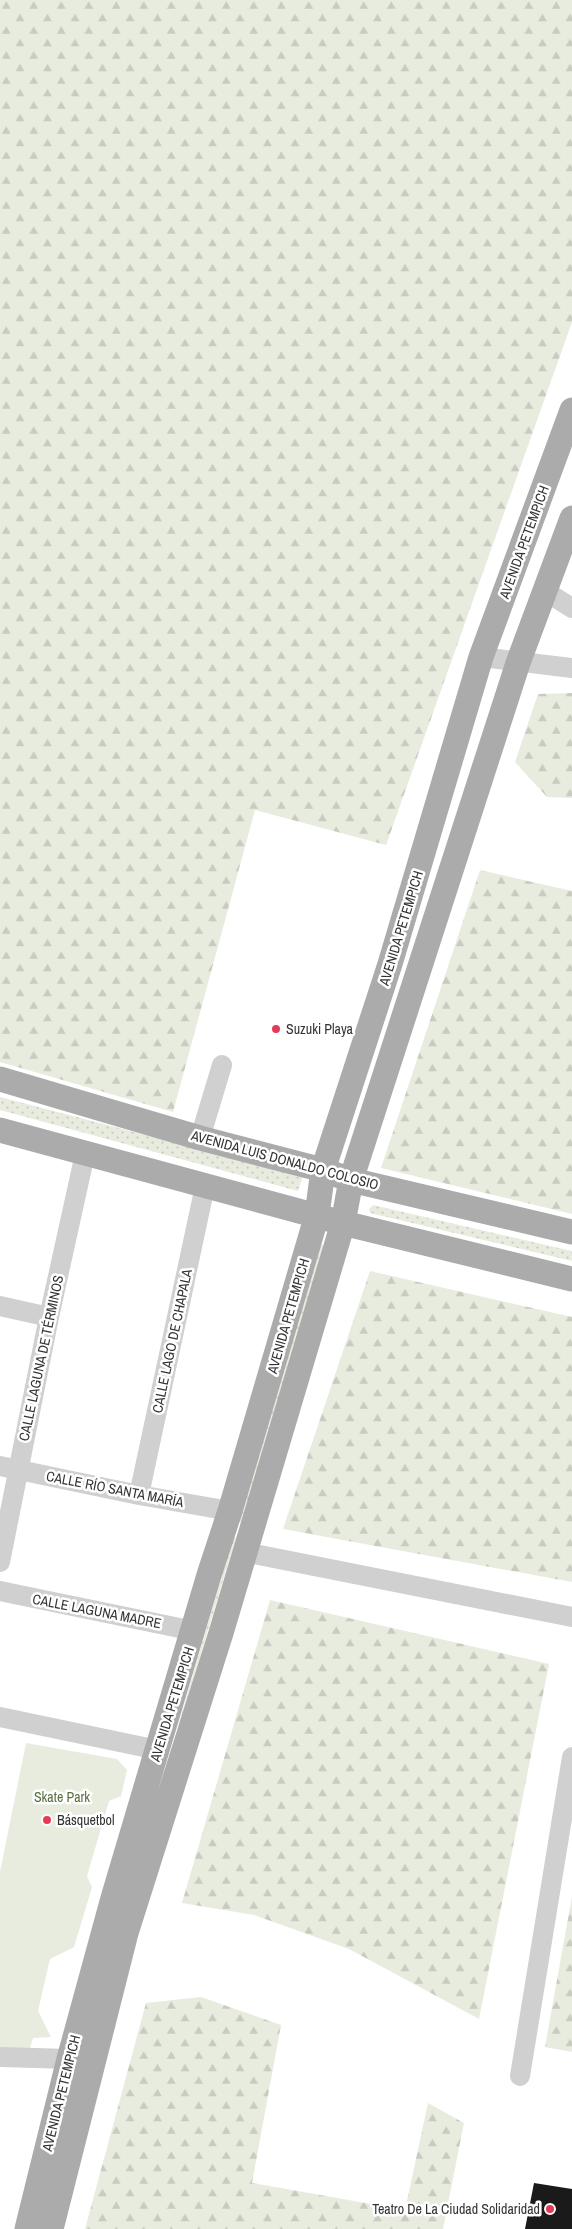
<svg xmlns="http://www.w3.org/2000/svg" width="572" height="2229" viewBox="0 0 572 2229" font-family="'Archivo Narrow',sans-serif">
  <defs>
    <pattern id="grass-dots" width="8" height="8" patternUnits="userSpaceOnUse" patternTransform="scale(1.25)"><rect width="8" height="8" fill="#e7ecdf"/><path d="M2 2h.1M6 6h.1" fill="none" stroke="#c7cbc0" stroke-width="1.8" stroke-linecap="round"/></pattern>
    <pattern id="forest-firs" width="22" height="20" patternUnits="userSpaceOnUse" patternTransform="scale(1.25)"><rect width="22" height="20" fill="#e7ecdf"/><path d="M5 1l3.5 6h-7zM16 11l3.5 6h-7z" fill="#c7cbc0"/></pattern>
  </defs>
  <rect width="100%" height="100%" fill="#fff"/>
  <path fill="url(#grass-dots)" d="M 0,1097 L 303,1176 L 298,1191 L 0,1110 Z
    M 373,1205 L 572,1251 L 572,1261 L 370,1213 L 369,1209 Z
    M 322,1244 L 324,1247 L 242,1523 L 239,1522 L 320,1245 Z
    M 233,1537 L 236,1538 L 179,1726 L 178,1726 Z"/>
  <path fill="url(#forest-firs)" d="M 0,0 L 572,0 L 572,322 L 386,845 L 255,810 L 173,1112 L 0,1062 Z
    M 572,693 L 572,798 L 547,797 L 515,762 L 538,694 Z
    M 480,870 L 572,891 L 572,1214 L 381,1168 Z
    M 370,1271 L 572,1317 L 572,1582 L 283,1529 Z
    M 270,1600 L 549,1664 L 479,2019 L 349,1949 L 254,1915 L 182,1903 Z
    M 572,1896 L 572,2052 L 545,2047 Z
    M 201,1997 L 281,2025 L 252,2183 L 405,2210 L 428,2103 L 464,2123 L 443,2229 L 85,2229 L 146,2003 Z"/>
  <path fill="#e7ecdf" d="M 26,1743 L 117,1759 L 127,1770 L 121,1796 L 109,1801 L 87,1876 L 92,1887 L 74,1947 L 50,1959 L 38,2011 L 51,2037 L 33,2038 L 30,2048 L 0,2048 L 0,1872 Z"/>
  <path fill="#1a1a1a" d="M 534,2183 L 572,2189 L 572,2229 L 525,2229 Z"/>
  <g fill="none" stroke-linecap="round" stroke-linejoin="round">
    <path stroke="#d0d0d0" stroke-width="20" d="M 545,591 L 572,608
      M 481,657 L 572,668
      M 200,1138 L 222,1065
      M 0,1306 L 49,1317
      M 0,1466 L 139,1495 L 230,1511
      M 139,1495 L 205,1186
      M 244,1552 L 572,1617
      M 0,1562 L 49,1317 L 85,1154
      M 0,1591 L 194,1631
      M 0,1717 L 158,1750
      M 0,2057 L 69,2059
      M 520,2076 L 572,1757"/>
    <path stroke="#ababab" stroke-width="25" d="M 0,1079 L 200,1138 L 323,1170 L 351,1180 L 572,1232
      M 0,1130 L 343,1223 L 572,1279
      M 27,2229 L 69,2059 L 113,1898 L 209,1575 L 230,1511 L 317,1215 L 323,1170 L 390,964 L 481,657 L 572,410
      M 51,2229 L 126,1933 L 221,1633 L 343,1223 L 351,1180 L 518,663 L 572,518"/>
  </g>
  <g fill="#e33b57" stroke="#fff" stroke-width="2">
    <circle cx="276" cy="1029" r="5"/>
    <circle cx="47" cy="1820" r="5"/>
    <circle cx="550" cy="2209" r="5"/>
  </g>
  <g text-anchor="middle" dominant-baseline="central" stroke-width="5" stroke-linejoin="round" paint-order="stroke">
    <g font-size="14" fill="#333" stroke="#fff">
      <text transform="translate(524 542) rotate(-70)">AVENIDA PETEMPICH</text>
      <text transform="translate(401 928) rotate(-73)">AVENIDA PETEMPICH</text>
      <text transform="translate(285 1160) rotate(15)">AVENIDA LUIS DONALDO COLOSIO</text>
      <text transform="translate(288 1316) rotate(-74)">AVENIDA PETEMPICH</text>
      <text transform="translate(172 1341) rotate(-78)">CALLE LAGO DE CHAPALA</text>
      <text transform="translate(41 1358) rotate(-78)">CALLE LAGUNA DE TÉRMINOS</text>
      <text transform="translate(115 1489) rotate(11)">CALLE RÍO SANTA MARÍA</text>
      <text transform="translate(97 1611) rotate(11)">CALLE LAGUNA MADRE</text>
      <text transform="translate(172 1704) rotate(-73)">AVENIDA PETEMPICH</text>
      <text transform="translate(61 2093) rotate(-76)">AVENIDA PETEMPICH</text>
    </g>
    <g font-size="14" fill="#333" stroke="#fff" text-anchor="start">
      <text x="286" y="1029">Suzuki Playa</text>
      <text x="57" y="1820">Básquetbol</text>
      <text x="540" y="2209" text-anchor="end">Teatro De La Ciudad Solidaridad</text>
    </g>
    <g font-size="14" fill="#5a6f40" stroke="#fff">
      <text x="62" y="1797">Skate Park</text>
    </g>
  </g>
</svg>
